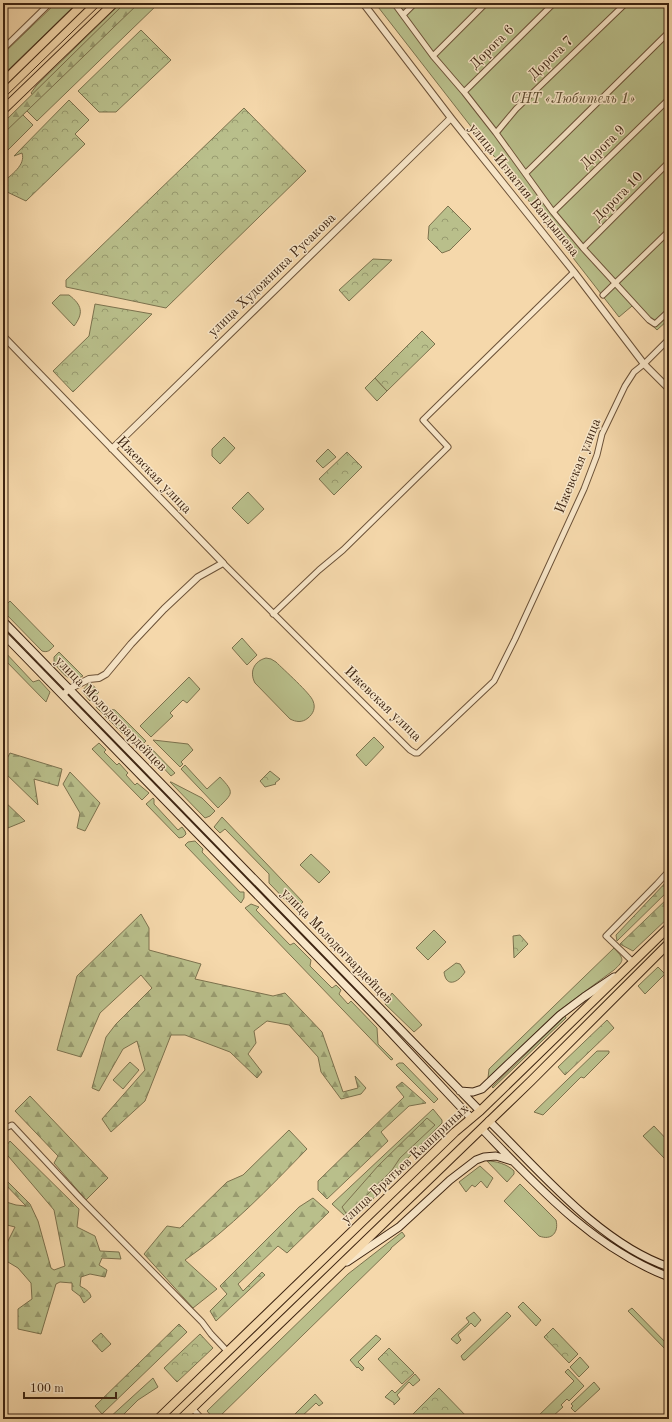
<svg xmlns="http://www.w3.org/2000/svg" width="672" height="1422" viewBox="0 0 672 1422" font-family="'Old Standard TT',serif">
  <defs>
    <pattern id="forest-firs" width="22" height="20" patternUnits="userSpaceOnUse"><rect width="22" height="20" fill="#b9bf8b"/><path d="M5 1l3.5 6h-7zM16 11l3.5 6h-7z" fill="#989b70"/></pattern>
    <pattern id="park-crowns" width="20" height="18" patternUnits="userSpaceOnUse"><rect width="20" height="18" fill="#b9bf8b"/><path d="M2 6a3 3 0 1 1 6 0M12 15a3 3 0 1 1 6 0" fill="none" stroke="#989b70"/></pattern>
  </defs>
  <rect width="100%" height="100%" fill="#f5d8ab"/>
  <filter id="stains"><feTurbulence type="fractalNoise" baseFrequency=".005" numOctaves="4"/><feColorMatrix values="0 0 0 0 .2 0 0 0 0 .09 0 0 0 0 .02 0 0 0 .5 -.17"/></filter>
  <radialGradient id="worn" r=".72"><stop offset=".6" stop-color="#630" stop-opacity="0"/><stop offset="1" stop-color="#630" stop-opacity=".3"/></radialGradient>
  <path fill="#b9bf8b" stroke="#7c724e" d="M 56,3 L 76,3 L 75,5 L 3,75 L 3,54 Z
    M 121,3 L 159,3 L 37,121 L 23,107 L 34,96 L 31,93 L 36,86 Z
    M 375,3 L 669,3 L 669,319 L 657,330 L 632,306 L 619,317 Z
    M 19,111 L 33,125 L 3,155 L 3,119 L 5,118 L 10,119 Z
    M 60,295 L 69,295 C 82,305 84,313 74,326 L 52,303 Z
    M 375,378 L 387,391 L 377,401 L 365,388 Z
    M 224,437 L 235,448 L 220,464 L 212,456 L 212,449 Z
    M 328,449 L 336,457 L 323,468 L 316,461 Z
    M 248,492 L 264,509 L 248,524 L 232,508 Z
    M 10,601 L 54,646 C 50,650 48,653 42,651 L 5,613 L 5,606 Z
    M 242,638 L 257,655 L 247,665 L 232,648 Z
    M 3,650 L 33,682 L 39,680 L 50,692 L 46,702 L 3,658 Z
    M 59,652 L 83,676 C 68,684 63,673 54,663 L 54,657 Z
    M 266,658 L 271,659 L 276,662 C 283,669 311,694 313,701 C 316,708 313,714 308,718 C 302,723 296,722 290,719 L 255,683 C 249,672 254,661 266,658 Z
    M 189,677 L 200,689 L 187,703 L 183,700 L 170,713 L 173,716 L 151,737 L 140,726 Z
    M 90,682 L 99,692 L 90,701 L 82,691 Z
    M 96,707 L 115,710 L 146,741 L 139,748 L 136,747 Z
    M 374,737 L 384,747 L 366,766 L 356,755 Z
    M 153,740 L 188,744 L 193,750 L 181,762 L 183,764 L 180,767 Z
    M 99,743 L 106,750 L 104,752 L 117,765 L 119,763 L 128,773 L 126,775 L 135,785 L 137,783 L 149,793 L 142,800 L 92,749 Z
    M 148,745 L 175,773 L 171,776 L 145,748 Z
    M 185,765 L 207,789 L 220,777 C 235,793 233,793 218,808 L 181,769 Z
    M 170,782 L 171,782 L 202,798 L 215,811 L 210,816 L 205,818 Z
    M 153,798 L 154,799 L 154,804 L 178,830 L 182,827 L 185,831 L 186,834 L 183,837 L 179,838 L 146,804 Z
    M 222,817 L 303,902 L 295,910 L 269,883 L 269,874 L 225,829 L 220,833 L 214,827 Z
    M 195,841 L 203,849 L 202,852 L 240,892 L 244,892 L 244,898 L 241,903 L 185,845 L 188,842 Z
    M 311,854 L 330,872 L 319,883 L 300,865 Z
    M 251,904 L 259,907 L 256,910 L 290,945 L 294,943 L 311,960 L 310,966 L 332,988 L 336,985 L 341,990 L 339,994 L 348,1004 L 351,1001 L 377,1028 L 378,1044 L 393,1059 L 391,1060 L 245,908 Z
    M 434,930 L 446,942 L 428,960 L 416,948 Z
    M 614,948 C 624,959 625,960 614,970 L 557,1012 L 488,1078 L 489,1069 Z
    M 456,963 L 460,964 L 465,972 C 458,983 446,988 444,972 Z
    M 658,967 L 665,974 L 645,994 L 638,986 Z
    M 392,993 L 422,1025 L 414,1032 L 385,1004 Z
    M 565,1016 L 566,1018 L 493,1088 L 492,1087 Z
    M 597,1051 L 609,1051 L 609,1053 L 584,1078 L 581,1077 L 543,1115 L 534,1112 Z
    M 130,1062 L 139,1070 L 123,1089 L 113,1080 Z
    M 399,1063 L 403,1063 L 438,1099 L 434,1103 L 396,1065 Z
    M 433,1109 L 442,1120 L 442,1123 L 405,1161 L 408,1165 L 353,1218 L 351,1219 L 345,1216 L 332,1204 Z
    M 654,1126 L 669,1142 L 669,1153 L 664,1158 L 643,1136 Z
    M 487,1161 C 496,1161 507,1164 514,1171 L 514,1174 L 507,1182 Z
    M 480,1166 L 493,1178 L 487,1188 L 481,1181 L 475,1187 L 472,1185 L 466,1192 L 459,1182 Z
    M 520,1184 L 556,1220 C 559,1232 552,1241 539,1236 L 504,1201 Z
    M 402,1232 L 405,1236 L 391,1248 L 391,1249 L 217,1419 L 214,1419 L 207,1411 L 348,1274 Z
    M 523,1302 L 541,1320 L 536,1326 L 518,1307 Z
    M 632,1308 L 669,1346 L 669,1353 L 629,1312 L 628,1311 Z
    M 474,1312 L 481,1320 L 475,1327 L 471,1323 L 458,1335 L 461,1340 L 457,1344 L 451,1339 L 469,1322 L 466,1318 Z
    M 507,1312 L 511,1316 L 465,1360 L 463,1360 L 461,1356 Z
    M 376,1335 L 381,1339 L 358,1362 L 364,1368 L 362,1371 L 358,1367 L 357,1368 L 350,1360 Z
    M 580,1357 L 589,1367 L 579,1377 L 570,1367 Z
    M 568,1369 L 584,1386 L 569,1401 L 567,1399 L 561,1405 L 563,1407 L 552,1417 L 549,1414 L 544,1419 L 535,1419 L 574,1381 L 565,1372 Z
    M 415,1374 L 420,1380 L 413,1386 L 409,1382 L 397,1395 L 400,1399 L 394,1405 L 394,1403 L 385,1397 L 392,1390 L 395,1393 Z
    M 153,1378 L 158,1387 L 138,1400 L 123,1415 L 127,1419 L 108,1419 Z
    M 594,1382 L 600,1389 L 575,1412 L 571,1408 L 573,1406 L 571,1404 Z
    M 315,1394 L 323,1403 L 319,1406 L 316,1403 L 300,1418 L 290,1419 Z"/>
  <path fill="url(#forest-firs)" stroke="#7c724e" d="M 125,3 L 139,3 L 3,134 L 3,123 Z
    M 10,753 L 62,769 L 58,786 L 34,779 L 38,805 L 3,771 L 3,766 Z
    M 70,772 L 100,803 L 85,831 L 77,828 L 80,813 L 63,784 Z
    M 3,800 L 25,821 L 3,830 Z
    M 668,880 L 669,880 L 669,890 L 617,941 L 616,935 Z
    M 669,897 L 669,917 L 633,951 L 620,944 Z
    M 141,914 L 149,928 L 149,950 L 201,964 L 195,979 L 273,996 L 285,993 L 322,1032 L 343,1092 L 358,1088 L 355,1076 L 366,1088 L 361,1094 L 341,1099 L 321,1072 L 318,1057 L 289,1025 L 267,1021 L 254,1031 L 256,1043 L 248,1054 L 262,1072 L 257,1078 L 230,1052 L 185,1035 L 171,1035 L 145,1101 L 111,1132 L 102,1119 L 145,1070 L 137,1041 L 123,1049 L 99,1091 L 92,1088 L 106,1037 L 116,1024 L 152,988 L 141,975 L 100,1013 L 81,1057 L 57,1050 L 77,976 Z
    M 607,1020 L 614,1028 L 565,1075 L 558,1067 Z
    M 402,1082 L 426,1103 L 409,1106 L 381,1132 L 388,1141 L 327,1199 L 318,1190 L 318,1181 L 404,1097 L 396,1087 Z
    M 30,1096 L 108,1178 L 86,1200 L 54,1163 L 58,1156 L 15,1111 Z
    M 427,1118 L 435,1125 L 400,1158 L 392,1170 L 347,1215 L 342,1207 L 378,1166 Z
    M 289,1130 L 307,1149 C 268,1189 231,1228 185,1260 L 217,1289 L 193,1308 L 144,1254 L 167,1226 L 180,1228 L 227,1182 L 243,1175 Z
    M 10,1141 L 79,1209 L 77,1227 L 95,1236 L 100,1251 L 119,1252 L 121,1259 L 102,1258 L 99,1265 L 107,1270 L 105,1277 L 90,1274 L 81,1277 L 80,1286 C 85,1289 90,1291 91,1297 L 84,1303 L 80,1296 L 72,1290 L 72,1283 L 60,1282 L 56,1284 L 41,1334 L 18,1329 L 18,1309 L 32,1299 L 31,1283 L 18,1268 L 3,1259 L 3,1244 L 6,1245 L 15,1227 L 3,1224 L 3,1201 L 16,1205 L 26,1206 L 3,1182 L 3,1177 L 30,1204 L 38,1221 L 51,1268 L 54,1270 L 65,1266 L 54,1210 L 3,1150 Z
    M 313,1198 L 329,1212 L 287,1253 L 278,1246 L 238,1284 L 243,1291 L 262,1272 L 265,1275 L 216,1321 L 210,1311 L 227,1294 L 220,1286 L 299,1207 Z
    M 179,1324 L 187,1332 L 102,1414 L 95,1406 Z"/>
  <path fill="url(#park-crowns)" stroke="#7c724e" d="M 141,30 L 171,60 L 116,112 L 99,112 L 78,91 Z
    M 69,100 L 89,120 L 75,134 L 85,144 L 26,201 L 3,190 L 3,182 C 11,175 26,165 22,153 L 14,156 Z
    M 244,108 L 306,171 L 166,308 L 66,287 L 66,280 Z
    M 448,206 L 471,229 L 450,250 L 442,253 L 428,239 L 429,226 Z
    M 373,259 L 392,260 L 349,301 L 339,290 Z
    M 95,304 L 152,314 L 73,392 L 53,371 L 89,336 Z
    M 422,331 L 435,344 L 387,391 L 375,378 Z
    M 347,452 L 362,467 L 334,495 L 319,479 Z
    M 270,771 L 280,779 L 275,783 L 276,784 L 265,787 L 260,781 Z
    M 520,935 L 528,944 L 514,958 L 513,936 Z
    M 553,1328 L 578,1354 L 569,1363 L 544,1337 Z
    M 101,1333 L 111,1344 L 102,1352 L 92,1341 Z
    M 200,1334 L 213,1348 L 177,1382 L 164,1368 Z
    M 389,1348 L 414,1373 L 402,1384 L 378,1359 Z
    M 439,1388 L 469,1419 L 408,1419 Z"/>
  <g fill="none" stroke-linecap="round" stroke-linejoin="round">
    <defs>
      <path id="minor" d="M 394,3 L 433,56 L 464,92 L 496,133 L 553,212 L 583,248 L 649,320 L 655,324 L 669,311
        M 667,3 L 669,5
        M 403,15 L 415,3
        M 3,49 L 50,3
        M 433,56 L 486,3
        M 464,92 L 554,3
        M 496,133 L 516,109 L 626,3
        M 526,173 L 669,32
        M 553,212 L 669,99
        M 583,248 L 669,162
        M 603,295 L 669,231
        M 223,563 L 410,750 L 415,753 L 418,753 L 494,681 L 515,639 L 584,489 L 597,455 L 602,434 L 625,386 L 634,372 L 644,364 L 669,339
        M 273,614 L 319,570 L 343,550 L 448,447 L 423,420 L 574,272
        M 633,962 L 606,936 L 657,884 L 667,873
        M 3,1129 L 12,1125 L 81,1199 L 202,1322 L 211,1334 L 228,1352
        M 192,1408 L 202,1419"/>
      <path id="tertiary" d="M 363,3 L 451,118 L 574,272 L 644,364 L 669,389
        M 3,336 L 223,563 L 198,577 L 164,609 L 131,644 L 106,674 L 99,678 L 89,679 L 69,689 L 63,695
        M 112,449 L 451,118"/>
      <path id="secondary" d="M 3,621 L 480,1111
        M 3,634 L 379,1020 L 471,1118
        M 460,1091 L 473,1092 L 482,1089 L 560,1015 L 584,997 L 614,977
        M 489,1121 C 541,1172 599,1243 669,1267
        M 482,1129 C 537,1186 593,1248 669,1277
        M 347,1262 L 399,1227 L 450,1180 L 476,1160 L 484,1157 L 496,1156 L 512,1161"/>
      <path id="primary" d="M 3,82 L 84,3
        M 3,110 L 114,3
        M 158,1419 L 455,1132 L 480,1111 L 669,927
        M 181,1419 L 531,1081 L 669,943"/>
    </defs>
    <use href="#minor" stroke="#6c5238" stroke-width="7"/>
    <use href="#tertiary" stroke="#6c5238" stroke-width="8"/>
    <use href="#secondary" stroke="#3e2512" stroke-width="9"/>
    <use href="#primary" stroke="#3e2512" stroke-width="10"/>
    <use href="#minor" stroke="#f8e6c8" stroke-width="5"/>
    <use href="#tertiary" stroke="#f8e6c8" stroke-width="6"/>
    <use href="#secondary" stroke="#f8e6c8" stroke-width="7"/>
    <use href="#primary" stroke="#f5d8ab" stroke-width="8"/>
    <path stroke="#3e2512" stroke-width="1" d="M 3,99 L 102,3"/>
  </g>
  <g text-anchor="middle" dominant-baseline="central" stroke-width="3" stroke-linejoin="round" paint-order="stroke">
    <g font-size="14" fill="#3e2512" stroke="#f8e6c8">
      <text transform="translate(492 47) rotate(-45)">Дорога 6</text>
      <text transform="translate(551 58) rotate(-44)">Дорога 7</text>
      <text transform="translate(603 147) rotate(-44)">Дорога 9</text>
      <text transform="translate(524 190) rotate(51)">улица Игнатия Вандышева</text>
      <text transform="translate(618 197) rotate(-45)">Дорога 10</text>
      <text transform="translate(272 275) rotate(-44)">улица Художника Русакова</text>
      <text transform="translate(578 466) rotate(-68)">Ижевская улица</text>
      <text transform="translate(154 475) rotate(46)">Ижевская улица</text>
      <text transform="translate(383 704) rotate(44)">Ижевская улица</text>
      <text transform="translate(111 714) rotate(46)">улица Молодогвардейцев</text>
      <text transform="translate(337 946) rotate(46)">улица Молодогвардейцев</text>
      <text transform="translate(405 1164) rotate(-43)">улица Братьев Кашириных</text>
    </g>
    <g font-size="14" font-style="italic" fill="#5d4c30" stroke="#f8e6c8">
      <text x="573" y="99">СНТ «Любитель 1»</text>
    </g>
  </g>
  <rect width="672" height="1422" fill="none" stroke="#f5d8ab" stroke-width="16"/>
  <rect x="4" y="4" width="664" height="1414" fill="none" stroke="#3e2512" stroke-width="2"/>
  <rect x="8" y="8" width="656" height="1406" fill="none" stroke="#3e2512"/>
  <path d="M24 1392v6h92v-6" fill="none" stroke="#3e2512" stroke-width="2"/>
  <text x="30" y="1392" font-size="12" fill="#3e2512" stroke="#f8e6c8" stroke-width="3" paint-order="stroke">100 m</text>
  <rect width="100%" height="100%" filter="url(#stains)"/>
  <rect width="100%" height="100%" fill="url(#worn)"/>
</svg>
